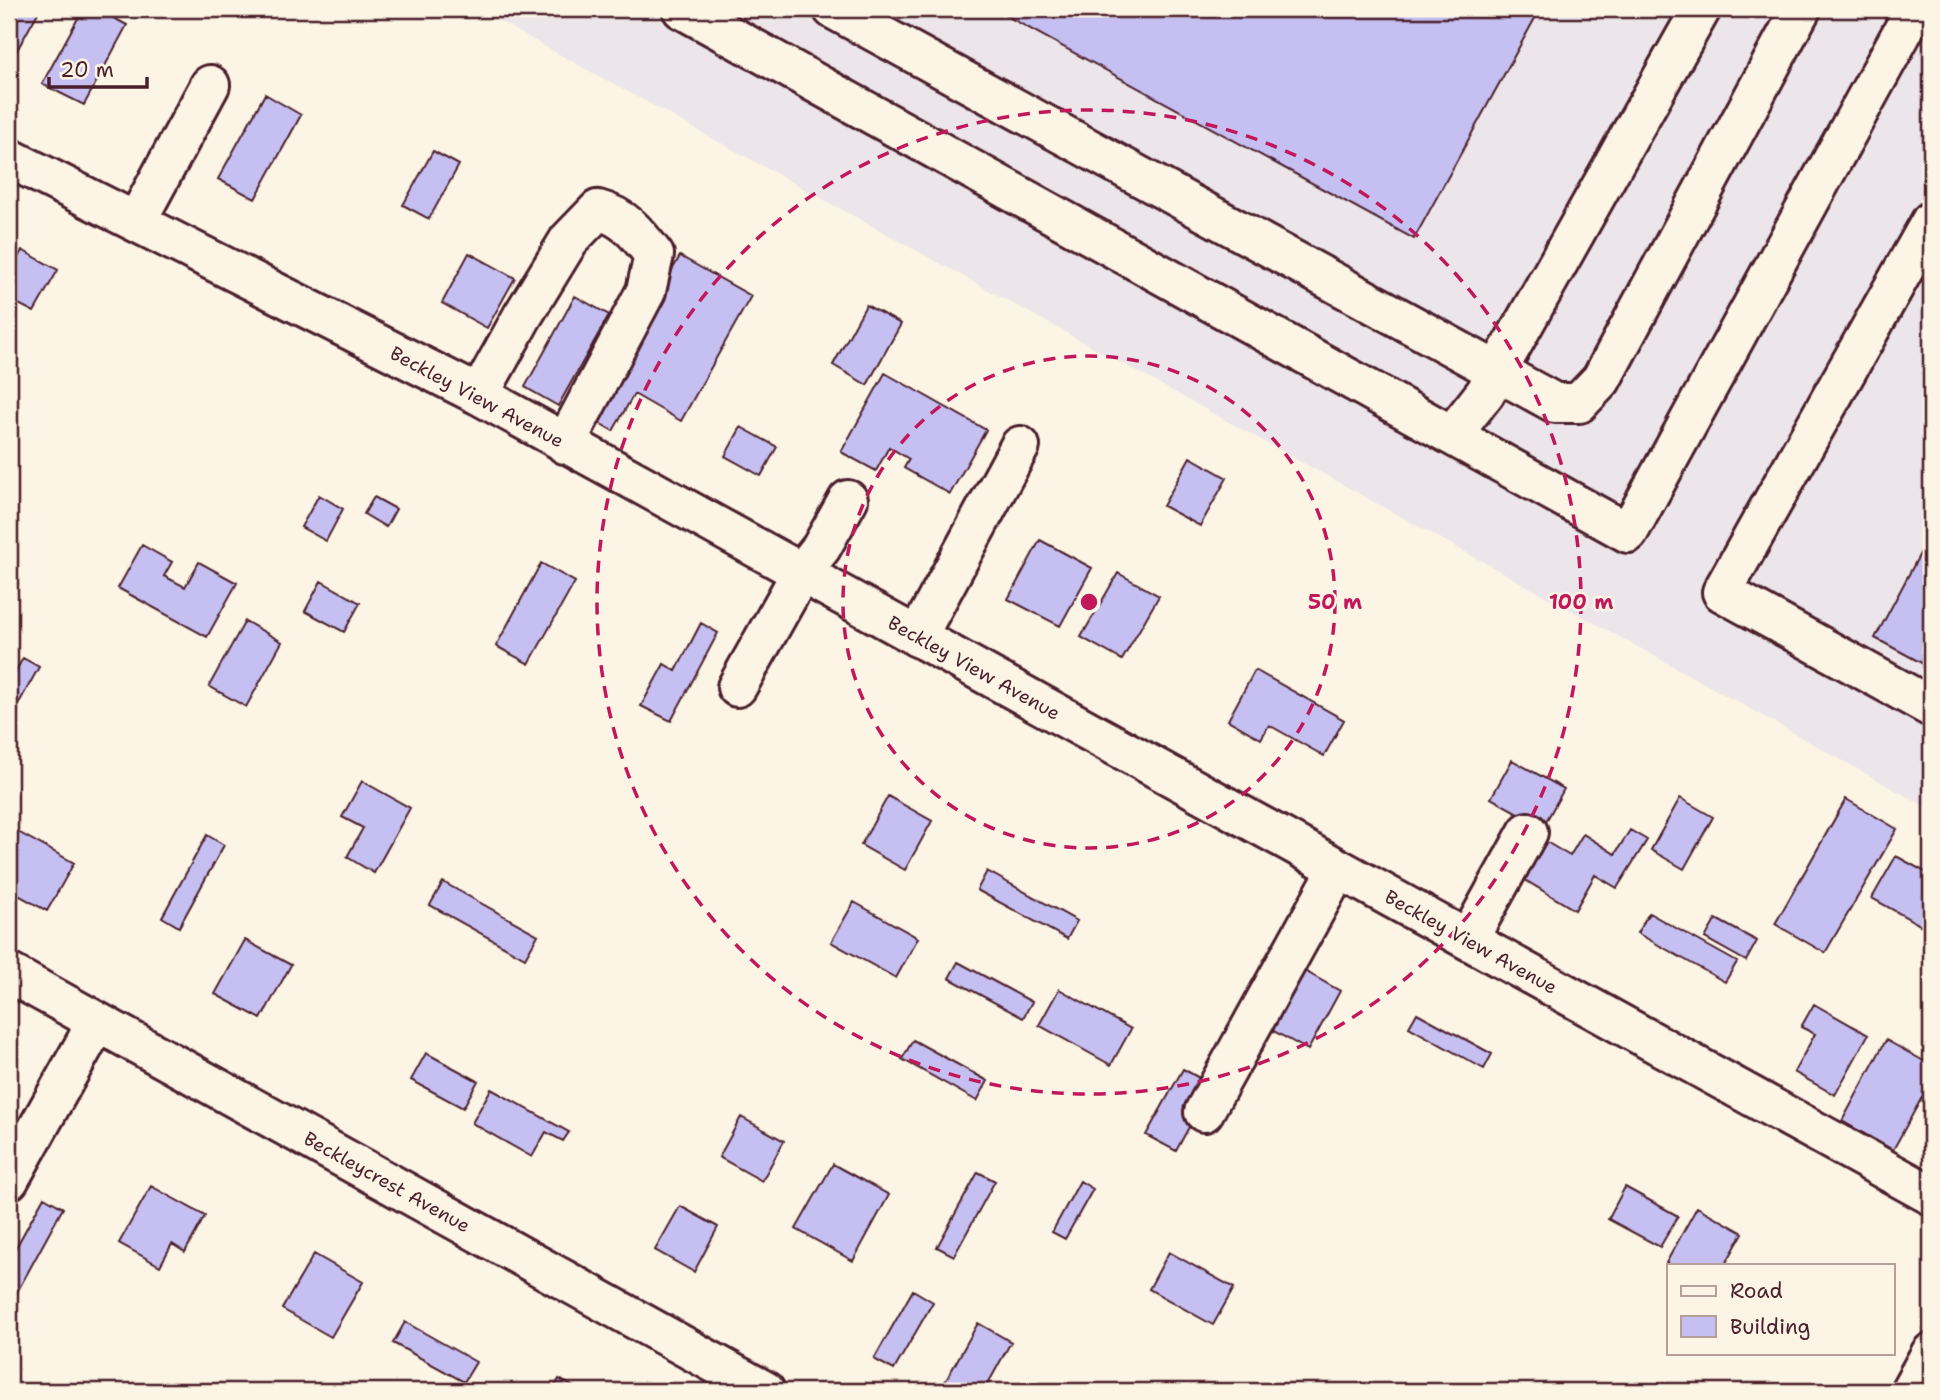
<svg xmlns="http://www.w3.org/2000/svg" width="1940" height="1400" viewBox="0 0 1940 1400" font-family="'Shantell Sans',sans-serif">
  <rect width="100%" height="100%" fill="#fcf5e5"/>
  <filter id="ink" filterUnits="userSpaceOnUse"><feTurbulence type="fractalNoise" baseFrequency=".0143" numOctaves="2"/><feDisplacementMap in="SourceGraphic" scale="14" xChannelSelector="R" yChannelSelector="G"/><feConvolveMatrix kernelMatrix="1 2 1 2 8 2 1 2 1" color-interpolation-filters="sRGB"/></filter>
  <g filter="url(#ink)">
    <path fill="#ece5e9" d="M 477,9 L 1931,9 L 1931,810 L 1729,697 Z"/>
    <path fill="#c6c0f2" stroke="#4a1f2b" stroke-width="2" d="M 18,9 L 40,9 L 11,61 L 9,60 L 9,25 Z
      M 83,9 L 97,9 L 127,25 L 84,105 L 42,84 Z
      M 994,9 L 1540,9 L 1414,239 Z
      M 265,94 L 301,115 L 255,199 L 218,179 Z
      M 433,151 L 459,165 L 429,219 L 403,205 Z
      M 22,250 L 58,270 L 34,312 L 17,303 L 9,318 L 9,275 Z
      M 469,253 L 515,278 L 487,328 L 442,303 Z
      M 680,256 L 751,296 L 681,421 L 634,394 L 613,431 L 589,417 Z
      M 575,296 L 609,315 L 558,406 L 525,387 Z
      M 866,305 L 901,324 L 867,385 L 833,365 Z
      M 885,373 L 986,430 L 950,494 L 904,468 L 909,459 L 889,447 L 876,471 L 841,452 Z
      M 741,427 L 777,447 L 761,476 L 725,456 Z
      M 1190,457 L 1227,478 L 1200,526 L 1163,506 Z
      M 319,495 L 343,509 L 326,541 L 301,527 Z
      M 374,497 L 396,509 L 386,527 L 364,514 Z
      M 1931,533 L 1931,668 L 1875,638 Z
      M 1040,540 L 1092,568 L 1060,626 L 1008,599 Z
      M 142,545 L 172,562 L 164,576 L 185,587 L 199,562 L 237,583 L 207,637 L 118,588 Z
      M 541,563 L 575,582 L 529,664 L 496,646 Z
      M 1118,573 L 1159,596 L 1122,660 L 1081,637 Z
      M 321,581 L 360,603 L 344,632 L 305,611 Z
      M 245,621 L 282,642 L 246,707 L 209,686 Z
      M 701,623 L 718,633 L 671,721 L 641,706 L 664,664 L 676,671 Z
      M 23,658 L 39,667 L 9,721 L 9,683 Z
      M 1255,670 L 1344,720 L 1324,756 L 1269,725 L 1261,739 L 1228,720 Z
      M 1512,760 L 1564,789 L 1543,827 L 1491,798 Z
      M 362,781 L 410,808 L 374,873 L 347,857 L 363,828 L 342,817 Z
      M 888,796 L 932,821 L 905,870 L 861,845 Z
      M 1680,798 L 1713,817 L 1684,869 L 1651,850 Z
      M 1846,799 L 1897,829 L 1825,953 L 1775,924 Z
      M 9,827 L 74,863 L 47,911 L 9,890 Z
      M 1630,830 L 1647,840 L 1617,888 L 1595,875 L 1575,910 L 1515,874 L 1538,837 L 1570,856 L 1583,834 L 1615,854 Z
      M 207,835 L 224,845 L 179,927 L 162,917 Z
      M 1896,856 L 1931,875 L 1931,931 L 1872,898 Z
      M 987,871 L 1077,921 L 1067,939 L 977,890 Z
      M 443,882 L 538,935 L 525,958 L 430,905 Z
      M 854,902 L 918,938 L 896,978 L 831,942 Z
      M 1649,913 L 1737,962 L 1725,982 L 1637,933 Z
      M 1716,919 L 1757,941 L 1746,961 L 1705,938 Z
      M 245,940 L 291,965 L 261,1019 L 215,994 Z
      M 958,962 L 1032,1002 L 1023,1018 L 949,978 Z
      M 1294,965 L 1340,991 L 1308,1050 L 1261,1024 Z
      M 1059,989 L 1131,1029 L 1111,1065 L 1039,1025 Z
      M 1814,1004 L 1868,1035 L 1835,1095 L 1794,1072 L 1815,1034 L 1801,1027 Z
      M 1417,1013 L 1492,1054 L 1484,1069 L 1409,1027 Z
      M 913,1040 L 988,1081 L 977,1101 L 902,1059 Z
      M 1886,1040 L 1931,1065 L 1931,1081 L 1893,1150 L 1842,1121 Z
      M 426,1053 L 478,1081 L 463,1108 L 411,1080 Z
      M 1183,1069 L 1212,1085 L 1176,1151 L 1146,1135 Z
      M 491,1089 L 569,1132 L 563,1141 L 546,1132 L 532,1157 L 472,1123 Z
      M 741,1117 L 784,1141 L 762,1181 L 719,1157 Z
      M 833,1164 L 889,1195 L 853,1261 L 796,1229 Z
      M 978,1172 L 995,1181 L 954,1256 L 937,1247 Z
      M 1080,1181 L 1093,1189 L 1065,1239 L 1052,1232 Z
      M 151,1186 L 205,1216 L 185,1252 L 172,1244 L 160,1266 L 119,1243 Z
      M 1625,1187 L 1678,1216 L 1660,1247 L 1608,1219 Z
      M 44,1197 L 63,1208 L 16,1294 L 9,1290 L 9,1260 Z
      M 680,1206 L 718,1227 L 694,1272 L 655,1250 Z
      M 1697,1207 L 1743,1233 L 1725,1265 L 1670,1265 L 1666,1263 Z
      M 1169,1252 L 1234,1288 L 1213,1325 L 1149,1289 Z
      M 314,1254 L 363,1282 L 331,1337 L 282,1309 Z
      M 913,1290 L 933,1302 L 894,1370 L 874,1359 Z
      M 405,1322 L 476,1362 L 464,1382 L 393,1343 Z
      M 978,1323 L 1011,1342 L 984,1391 L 940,1391 Z
      M 559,1379 L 581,1391 L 552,1391 Z"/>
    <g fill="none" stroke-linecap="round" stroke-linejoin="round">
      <defs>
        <path id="minor" d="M 682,9 L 1628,533 L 1915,9
          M 833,9 L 1555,403 L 1579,403 L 1601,380 L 1801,9
          M 9,158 L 479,395 L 1931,1195
          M 1931,221 L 1722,592 L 1931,707
          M 136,222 L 210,85
          M 479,395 L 522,317 L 569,240 L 598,210 C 625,217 638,234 654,255 L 646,291 L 565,444
          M 1452,435 L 1485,393 L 1701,9
          M 917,637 L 1020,446
          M 737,687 L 801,573 L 821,548 L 848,500
          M 1468,940 L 1528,832
          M 9,973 L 765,1391
          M 1204,1112 L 1338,869
          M 9,1180 L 97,1022
          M 1910,1391 L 1931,1353"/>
      </defs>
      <use href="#minor" stroke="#4a1f2b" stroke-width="44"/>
      <use href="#minor" stroke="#fcf5e5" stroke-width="38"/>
    </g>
  </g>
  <g fill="none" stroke="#c2185b" stroke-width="3.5" stroke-dasharray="12 9">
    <circle cx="1089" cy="602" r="246"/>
    <circle cx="1089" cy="602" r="492"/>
  </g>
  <g text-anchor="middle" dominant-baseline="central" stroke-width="5" stroke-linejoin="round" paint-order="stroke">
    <g font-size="19" fill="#4a1f2b" stroke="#fcf5e5">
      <text transform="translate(477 397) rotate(28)">Beckley View Avenue</text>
      <text transform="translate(974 668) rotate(29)">Beckley View Avenue</text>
      <text transform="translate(1471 942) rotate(29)">Beckley View Avenue</text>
      <text transform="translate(387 1182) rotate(29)">Beckleycrest Avenue</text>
    </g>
  </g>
  <circle cx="1089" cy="602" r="10" fill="#c2185b" stroke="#fcf5e5" stroke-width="3.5"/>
  <g font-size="21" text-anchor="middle" font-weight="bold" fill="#c2185b" stroke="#fcf5e5" stroke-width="5" stroke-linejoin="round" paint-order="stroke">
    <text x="1335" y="609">50 m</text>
    <text x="1581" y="609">100 m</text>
  </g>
  <rect width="1940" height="1400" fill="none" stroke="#fcf5e5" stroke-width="35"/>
  <rect x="18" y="18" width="1905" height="1365" fill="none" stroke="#4a1f2b" stroke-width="2.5" filter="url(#ink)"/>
  <rect x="1667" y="1264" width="228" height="91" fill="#fcf5e5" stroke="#b59f9b" stroke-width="2"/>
  <rect x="1681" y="1286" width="35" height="10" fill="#fcf5e5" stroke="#b59f9b" stroke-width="2"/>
  <text x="1730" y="1298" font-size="21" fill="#4a1f2b">Road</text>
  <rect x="1681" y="1316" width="35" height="21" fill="#c6c0f2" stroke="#b59f9b" stroke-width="2"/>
  <text x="1730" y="1334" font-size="21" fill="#4a1f2b">Building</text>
  <path d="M49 77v10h98v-10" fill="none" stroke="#4a1f2b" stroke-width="3.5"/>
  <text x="60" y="77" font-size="21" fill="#4a1f2b" stroke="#fcf5e5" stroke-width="5" paint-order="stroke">20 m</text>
</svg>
